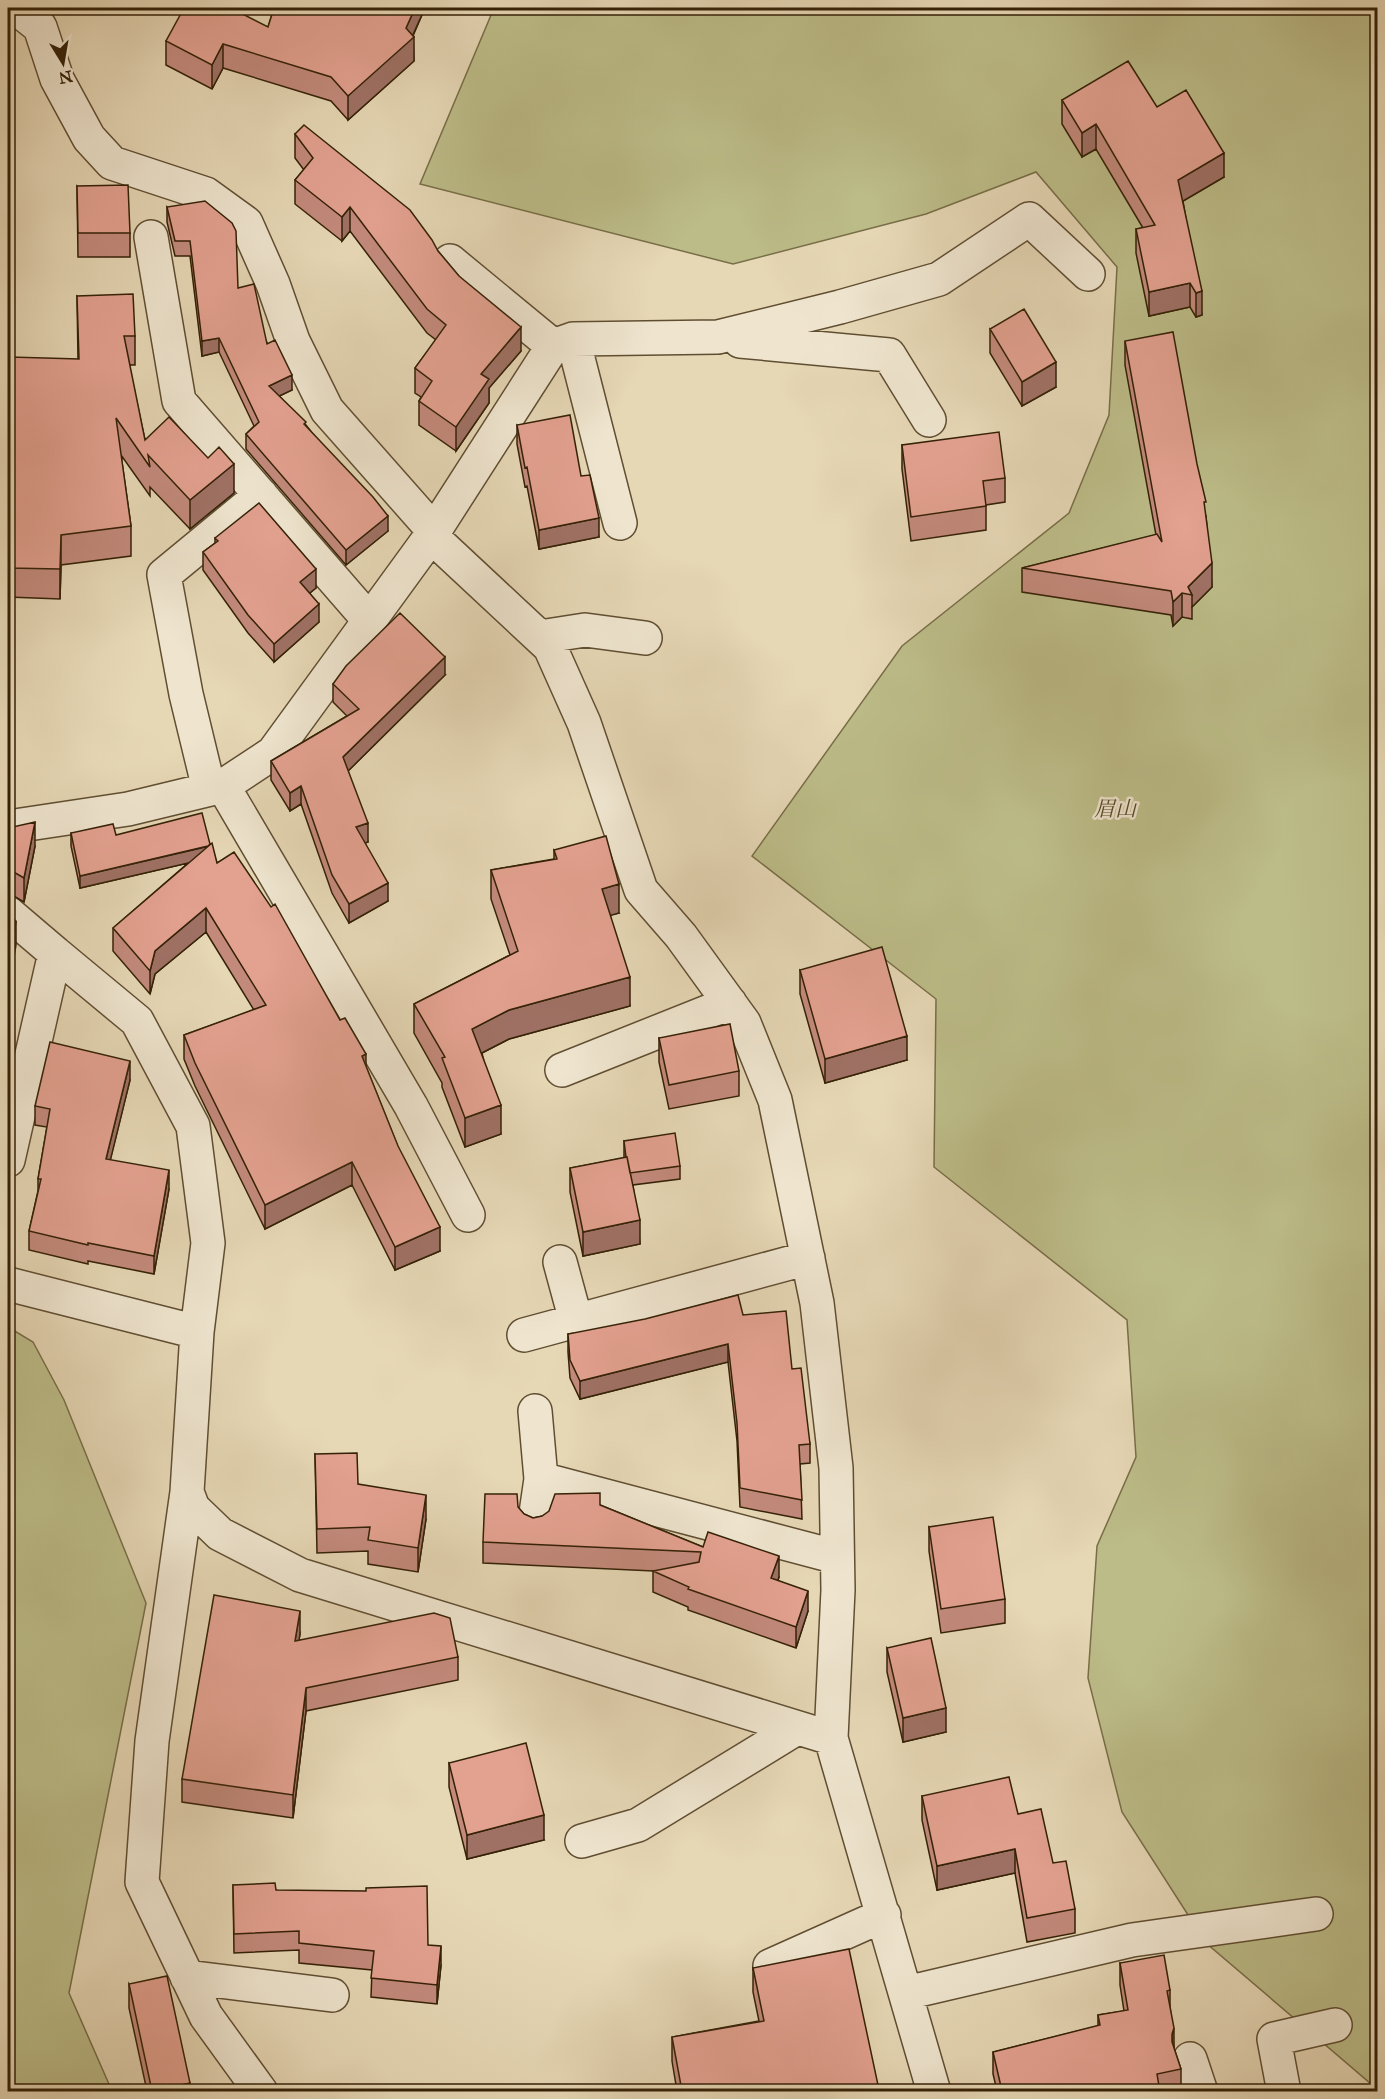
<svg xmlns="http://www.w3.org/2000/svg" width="1385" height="2099" viewBox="0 0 1385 2099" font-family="'IM FELL Great Primer','Noto Serif JP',serif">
  <rect width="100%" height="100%" fill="#e6d7b5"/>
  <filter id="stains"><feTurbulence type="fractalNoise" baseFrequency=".00333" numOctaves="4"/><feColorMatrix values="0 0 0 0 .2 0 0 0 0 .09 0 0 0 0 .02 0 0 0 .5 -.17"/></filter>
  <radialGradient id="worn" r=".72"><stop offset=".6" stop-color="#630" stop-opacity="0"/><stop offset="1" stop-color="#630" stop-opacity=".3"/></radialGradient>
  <path fill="#bcbc88" stroke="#786e48" stroke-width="1.5" d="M 494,8 L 1377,8 L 1377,2089 L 1206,1943 L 1122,1812 L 1088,1678 L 1097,1546 L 1136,1457 L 1127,1320 L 934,1167 L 936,999 L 752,856 L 902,646 L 1069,513 L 1109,415 L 1117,267 L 1036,172 L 926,214 L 733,264 L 420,184 Z
    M 8,1327 L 33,1342 L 64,1400 L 146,1603 L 69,1993 L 112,2091 L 8,2091 Z"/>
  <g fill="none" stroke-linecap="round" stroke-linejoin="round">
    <defs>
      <path id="minor" d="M 16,8 L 40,27 L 57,79 L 89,138 L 112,163 L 206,194 L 246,223 L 273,284 L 293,341 L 327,410 L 434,531
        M 151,237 L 179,401 L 369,620
        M 450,261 L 553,346
        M 573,339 L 620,523
        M 740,341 L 889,355 L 929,420
        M 431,536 L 553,346 L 573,339 L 718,337 L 840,307 L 939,279 L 1029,219 L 1088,274
        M 540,637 L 585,630 L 645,638
        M 223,786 L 411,1106 L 468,1215
        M 209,789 L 186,694 L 164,575 L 261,495
        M 8,827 L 128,809 L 223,786 L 273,753 L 431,536 L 550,647 L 584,723 L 641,890 L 681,936 L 744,1023 L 775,1100 L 817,1303 L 836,1468 L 838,1590 L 831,1738 L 300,1575 L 220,1534 L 193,1508 L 187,1492 L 197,1332
        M 8,913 L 55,953 L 8,1160
        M 562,1070 L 730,1003
        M 560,1262 L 576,1321
        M 8,1284 L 197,1332 L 208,1243 L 193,1126 L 137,1021 L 55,953
        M 524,1335 L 808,1258
        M 535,1411 L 541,1479 L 535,1520
        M 541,1479 L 837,1557
        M 187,1492 L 152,1741 L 142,1882 L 206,2016 L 261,2092
        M 831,1738 L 934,2092
        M 582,1841 L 638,1825 L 797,1728
        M 770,1966 L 884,1915
        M 187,1977 L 332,1995
        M 906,1993 L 1132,1940 L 1316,1914
        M 1190,2059 L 1201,2092
        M 1284,2092 L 1274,2039 L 1335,2025"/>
    </defs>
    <use href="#minor" stroke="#604e32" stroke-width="36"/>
    <use href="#minor" stroke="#efe5cf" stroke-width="33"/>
  </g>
  <path fill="#c38a7c" stroke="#342107" stroke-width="1.5" d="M 274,8 L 425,8 L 413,36 L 414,61 L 348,120 L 331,101 L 223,68 L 212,89 L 166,65 L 166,41 L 268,27 Z
    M 1062,100 L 1157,107 L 1224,177 L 1183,201 L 1202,315 L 1196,317 L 1190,307 L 1149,316 L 1136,253 L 1136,229 L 1143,228 L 1096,149 L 1082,157 L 1062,124 Z
    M 295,134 L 438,251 L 521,351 L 489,388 L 489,403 L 456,451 L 419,425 L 419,401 L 421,397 L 415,393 L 415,368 L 436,340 L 427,333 L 350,231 L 342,241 L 295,204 L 295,180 L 304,170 L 295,158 Z
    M 77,186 L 130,233 L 130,257 L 78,257 Z
    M 167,207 L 238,288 L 292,390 L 279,396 L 306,425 L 388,531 L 346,565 L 246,449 L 246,434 L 254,426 L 219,352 L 202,356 L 190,256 L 175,256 L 167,222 Z
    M 77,296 L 135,336 L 135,365 L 129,365 L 145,440 L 234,493 L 190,529 L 150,487 L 150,496 L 121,455 L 131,526 L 131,556 L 61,565 L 60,599 L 8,597 L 8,499 L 78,359 Z
    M 990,329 L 1056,387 L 1022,406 L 990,353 Z
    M 1125,341 L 1206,516 L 1212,587 L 1192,607 L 1192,619 L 1182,617 L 1173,626 L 1171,615 L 1022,592 L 1022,568 L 1156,535 L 1125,365 Z
    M 517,425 L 581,476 L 599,537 L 539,549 L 527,486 L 525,487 L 517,444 Z
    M 902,445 L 1005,478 L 1005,502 L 986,505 L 986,530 L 911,541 L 902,469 Z
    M 215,538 L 316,588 L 310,593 L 319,622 L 274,662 L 248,633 L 203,570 L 203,552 L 215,543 Z
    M 445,675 L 348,771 L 368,842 L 365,843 L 388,901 L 349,923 L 332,893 L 301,804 L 290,811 L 271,780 L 271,761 L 347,716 L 333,702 L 333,684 Z
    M 8,828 L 35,846 L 24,902 L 12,895 L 8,895 Z
    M 71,833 L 116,835 L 210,844 L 217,863 L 366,1067 L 440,1251 L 395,1270 L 352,1185 L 265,1229 L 195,1086 L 184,1059 L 184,1035 L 254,1010 L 206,932 L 155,974 L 150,994 L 113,951 L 113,928 L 188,863 L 80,888 L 71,846 Z
    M 554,850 L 619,913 L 610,915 L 630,1006 L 509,1039 L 482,1053 L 501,1134 L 465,1147 L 442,1087 L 442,1083 L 414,1033 L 414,1004 L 510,955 L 491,899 L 491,870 L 554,859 Z
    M 800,970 L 907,1060 L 825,1083 L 800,994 Z
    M 659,1038 L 739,1071 L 739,1096 L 669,1109 L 659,1062 Z
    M 130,1080 L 110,1160 L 169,1189 L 154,1274 L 88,1261 L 88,1264 L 29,1250 L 29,1231 L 38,1191 L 38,1179 L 47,1127 L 35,1125 L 35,1106 Z
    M 624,1141 L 680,1166 L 680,1179 L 633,1185 L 640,1244 L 583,1256 L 570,1192 L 570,1168 L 624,1158 Z
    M 743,1315 L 792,1369 L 810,1444 L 810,1463 L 800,1464 L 802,1519 L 740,1507 L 737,1441 L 728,1362 L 580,1399 L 570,1378 L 568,1352 L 568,1334 Z
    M 315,1454 L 358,1484 L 426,1519 L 418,1572 L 368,1564 L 368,1551 L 317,1553 Z
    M 600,1505 L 703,1547 L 779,1577 L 778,1580 L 808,1611 L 796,1648 L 688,1610 L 688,1607 L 653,1592 L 653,1571 L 654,1571 L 483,1563 L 483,1542 L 518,1507 L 524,1514 L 533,1518 Z
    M 929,1527 L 1005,1599 L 1005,1623 L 941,1633 L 929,1551 Z
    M 300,1634 L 299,1640 L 458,1657 L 458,1680 L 306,1711 L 293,1818 L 182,1802 L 182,1779 Z
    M 887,1648 L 946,1732 L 903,1742 L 887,1672 Z
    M 449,1763 L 544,1840 L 467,1859 L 449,1787 Z
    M 922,1796 L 1018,1814 L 1053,1863 L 1075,1909 L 1075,1933 L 1027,1942 L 1015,1873 L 937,1890 L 922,1820 Z
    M 233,1885 L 276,1890 L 428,1945 L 441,1965 L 437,2004 L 371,1997 L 372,1970 L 299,1963 L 299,1950 L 234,1953 Z
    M 1120,1963 L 1170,1990 L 1170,2006 L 1174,2048 L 1181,2069 L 1181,2091 L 997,2091 L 993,2074 L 993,2052 L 1098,2026 L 1098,2015 L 1124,2011 L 1120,1985 Z
    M 753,1968 L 878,2091 L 677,2091 L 672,2061 L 672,2037 L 759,2021 L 753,1992 Z
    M 129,1984 L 190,2091 L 147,2091 L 129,2008 Z"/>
  <path fill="#9f7165" stroke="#342107" stroke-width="1.5" d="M 415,8 L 425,8 L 411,39 L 414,37 L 414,61 L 348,120 L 348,96 L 406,28 Z
    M 223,44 L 223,68 L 212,89 L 212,65 Z
    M 1096,124 L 1096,149 L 1082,157 L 1082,133 Z
    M 1224,153 L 1224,177 L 1178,204 L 1178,180 Z
    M 350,207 L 350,231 L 342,241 L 342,217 Z
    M 1190,283 L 1190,307 L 1149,316 L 1149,292 Z
    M 1202,291 L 1202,315 L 1196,317 L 1196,293 Z
    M 521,327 L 521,351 L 489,388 L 489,403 L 456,451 L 456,427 L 481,374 Z
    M 219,338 L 219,352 L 202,356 L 202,341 Z
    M 1056,362 L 1056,387 L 1022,406 L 1022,382 Z
    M 292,375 L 292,390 L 269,401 L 269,386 Z
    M 234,464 L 234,493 L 190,529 L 190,500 Z
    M 388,516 L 388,531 L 346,565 L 346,550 Z
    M 599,518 L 599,537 L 539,549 L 539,530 Z
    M 61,535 L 61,565 L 60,599 L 60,569 Z
    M 1212,563 L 1212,587 L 1192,607 L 1192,595 L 1188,587 Z
    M 316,569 L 316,588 L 300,601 L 300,582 Z
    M 1182,593 L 1182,617 L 1173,626 L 1173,602 Z
    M 319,604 L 319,622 L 274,662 L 274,644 Z
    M 445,657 L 445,675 L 343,776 L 343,757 Z
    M 301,786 L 301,804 L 290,811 L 290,793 Z
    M 35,822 L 35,846 L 24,902 L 24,878 Z
    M 368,823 L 368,842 L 356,846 L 356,827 Z
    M 210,846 L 210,858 L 80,888 L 80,876 Z
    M 388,883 L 388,901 L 349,923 L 349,904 Z
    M 619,884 L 619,913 L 602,918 L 602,889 Z
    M 206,908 L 206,932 L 155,974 L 150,994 L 150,971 L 155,951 Z
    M 16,921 L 16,945 L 8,991 L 8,968 Z
    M 630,977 L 630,1006 L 509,1039 L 472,1058 L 472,1029 L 509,1010 Z
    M 14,987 L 14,1010 L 10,1044 L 13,1029 L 13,1052 L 8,1078 L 9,1028 Z
    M 907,1036 L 907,1060 L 825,1083 L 825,1059 Z
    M 366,1054 L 366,1078 L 362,1056 Z
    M 130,1061 L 130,1080 L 106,1178 L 106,1159 Z
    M 501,1105 L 501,1134 L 465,1147 L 465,1118 Z
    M 352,1162 L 352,1185 L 265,1229 L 265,1205 Z
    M 169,1170 L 169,1189 L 154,1274 L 154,1256 Z
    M 640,1220 L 640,1244 L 583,1256 L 583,1232 Z
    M 440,1227 L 440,1251 L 395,1270 L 395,1247 Z
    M 728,1344 L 728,1362 L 580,1399 L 580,1381 Z
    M 426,1495 L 426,1519 L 418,1572 L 418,1548 Z
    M 779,1556 L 779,1577 L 771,1599 L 771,1578 Z
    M 808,1591 L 808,1611 L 796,1648 L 796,1627 Z
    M 300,1611 L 300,1634 L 295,1664 L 295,1641 Z
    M 306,1688 L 306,1711 L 293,1818 L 293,1795 Z
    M 946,1708 L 946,1732 L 903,1742 L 903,1718 Z
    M 544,1815 L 544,1840 L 467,1859 L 467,1835 Z
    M 1015,1849 L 1015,1873 L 937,1890 L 937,1866 Z
    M 441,1946 L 441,1965 L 437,2004 L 437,1985 Z
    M 1174,2028 L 1174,2050 L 1172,2056 L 1172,2034 Z
    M 190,2083 L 190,2091 L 152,2091 Z
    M 878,2085 L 878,2091 L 849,2091 Z"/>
  <path fill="#e3a190" stroke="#342107" stroke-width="1.5" d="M 184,8 L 231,8 L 268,27 L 274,8 L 415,8 L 406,28 L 414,37 L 348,96 L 331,77 L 223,44 L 212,65 L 166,41 Z
    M 1128,61 L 1157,107 L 1186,90 L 1224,153 L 1178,180 L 1202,291 L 1196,293 L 1190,283 L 1149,292 L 1136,229 L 1155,225 L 1096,124 L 1082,133 L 1062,100 Z
    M 304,125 L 410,210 L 432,240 L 438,251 L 459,276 L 521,327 L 481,374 L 489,379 L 456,427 L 419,401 L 432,381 L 415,368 L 446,325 L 427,309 L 350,207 L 342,217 L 295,180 L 313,158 L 295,134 Z
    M 128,185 L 130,233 L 78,233 L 77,186 Z
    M 205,201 L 232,223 L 236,231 L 238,288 L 254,284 L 267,344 L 275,340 L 292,375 L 269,386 L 306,422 L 304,424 L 373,497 L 388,516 L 346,550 L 246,434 L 259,422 L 219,338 L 202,341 L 190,241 L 175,241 L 167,207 Z
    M 133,294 L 135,336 L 124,336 L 145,440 L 169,417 L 208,458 L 219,447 L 234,464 L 190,500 L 148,455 L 150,467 L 116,418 L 131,526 L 61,535 L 60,569 L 8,568 L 8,499 L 10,357 L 79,359 L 77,296 Z
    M 1024,309 L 1056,362 L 1022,382 L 990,329 Z
    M 1173,332 L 1197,464 L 1206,502 L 1204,502 L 1212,563 L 1188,587 L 1192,595 L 1182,593 L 1173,602 L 1171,591 L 1022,568 L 1157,534 L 1162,542 L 1125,341 Z
    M 570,415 L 581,476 L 590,475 L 599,518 L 539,530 L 527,467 L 525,468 L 517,425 Z
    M 999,432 L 1005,478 L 983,481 L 986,506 L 911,517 L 902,445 Z
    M 259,503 L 316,569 L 300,582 L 319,604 L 274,644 L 248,615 L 203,552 L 218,541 L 215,538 Z
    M 400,613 L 445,657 L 343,757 L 368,823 L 356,827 L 388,883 L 349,904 L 332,875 L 301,786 L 290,793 L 271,761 L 359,709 L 333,684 L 346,666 Z
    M 202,813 L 210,844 L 208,846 L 80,876 L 71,833 L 113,824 L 116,835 Z
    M 35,822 L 24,878 L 12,871 L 8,871 L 8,828 Z
    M 606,836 L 619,884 L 602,889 L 630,977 L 509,1010 L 472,1029 L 501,1105 L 465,1118 L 442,1058 L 445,1057 L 414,1004 L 518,951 L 491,870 L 557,859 L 554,850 Z
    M 212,843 L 217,863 L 234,852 L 271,907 L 275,904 L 340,1020 L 345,1018 L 366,1054 L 362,1056 L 398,1146 L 440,1227 L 395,1247 L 352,1162 L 265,1205 L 195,1063 L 184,1035 L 266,1005 L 206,908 L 155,951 L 150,971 L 113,928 Z
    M 8,914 L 16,921 L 8,968 Z
    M 882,947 L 907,1036 L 825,1059 L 800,970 Z
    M 8,986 L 14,987 L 9,1028 L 13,1029 L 8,1054 Z
    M 730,1024 L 739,1071 L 669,1085 L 659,1038 Z
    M 50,1042 L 130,1061 L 106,1159 L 169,1170 L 154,1256 L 88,1243 L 88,1245 L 29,1231 L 41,1179 L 38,1179 L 50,1109 L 35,1106 Z
    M 675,1133 L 680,1166 L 630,1173 L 627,1157 L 626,1157 L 624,1141 Z
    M 627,1157 L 640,1220 L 583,1232 L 570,1168 Z
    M 738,1295 L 743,1315 L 786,1311 L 792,1369 L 801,1368 L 810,1444 L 799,1445 L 802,1500 L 740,1488 L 737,1423 L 728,1344 L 580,1381 L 570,1360 L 568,1334 L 645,1319 Z
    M 357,1453 L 358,1484 L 426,1495 L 418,1548 L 368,1540 L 370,1527 L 317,1529 L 315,1454 Z
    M 600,1493 L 600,1505 L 703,1547 L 708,1532 L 779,1556 L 771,1578 L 808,1591 L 796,1627 L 688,1589 L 689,1587 L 653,1571 L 699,1562 L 701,1552 L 483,1542 L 485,1494 L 517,1494 L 518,1507 L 524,1514 L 533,1518 L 542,1516 L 549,1511 L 555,1494 Z
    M 993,1517 L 1005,1599 L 941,1609 L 929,1527 Z
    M 214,1595 L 300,1611 L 295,1641 L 434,1613 L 450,1618 L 458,1657 L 306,1688 L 293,1795 L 182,1779 Z
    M 931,1638 L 946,1708 L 903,1718 L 887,1648 Z
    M 526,1743 L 544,1815 L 467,1835 L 449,1763 Z
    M 1009,1777 L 1018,1814 L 1041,1809 L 1053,1863 L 1066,1861 L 1075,1909 L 1027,1918 L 1015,1849 L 937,1866 L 922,1796 Z
    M 275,1883 L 276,1890 L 366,1891 L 366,1888 L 427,1886 L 428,1945 L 441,1946 L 437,1985 L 371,1978 L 374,1951 L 299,1943 L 299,1931 L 234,1934 L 233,1885 Z
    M 849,1949 L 878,2085 L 849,2091 L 682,2091 L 672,2037 L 764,2021 L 753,1968 Z
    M 1164,1955 L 1170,1990 L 1167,1991 L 1174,2028 L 1172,2034 L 1172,2042 L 1181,2069 L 1157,2074 L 1159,2086 L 1132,2091 L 1002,2091 L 993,2052 L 1100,2025 L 1098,2015 L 1128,2010 L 1120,1963 Z
    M 167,1976 L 190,2083 L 152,2091 L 129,1984 Z"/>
  <g text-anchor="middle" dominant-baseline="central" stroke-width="5" stroke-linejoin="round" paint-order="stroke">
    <g font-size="21" font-style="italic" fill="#564827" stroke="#efe5cf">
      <text x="1115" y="809">眉山</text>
    </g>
  </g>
  <rect width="1385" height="2099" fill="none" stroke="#e6d7b5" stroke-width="30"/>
  <rect x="9" y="9" width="1367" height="2081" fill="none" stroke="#342107" stroke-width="3"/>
  <rect x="15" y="15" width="1355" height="2069" fill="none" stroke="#342107" stroke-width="1.5"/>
  <g transform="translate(63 63) rotate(169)" stroke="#efe5cf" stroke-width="4.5" paint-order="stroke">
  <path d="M0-4.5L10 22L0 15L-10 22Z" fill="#342107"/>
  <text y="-9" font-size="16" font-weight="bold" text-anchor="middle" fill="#342107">N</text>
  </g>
  <rect width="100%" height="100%" filter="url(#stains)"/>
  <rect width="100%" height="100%" fill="url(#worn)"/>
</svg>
